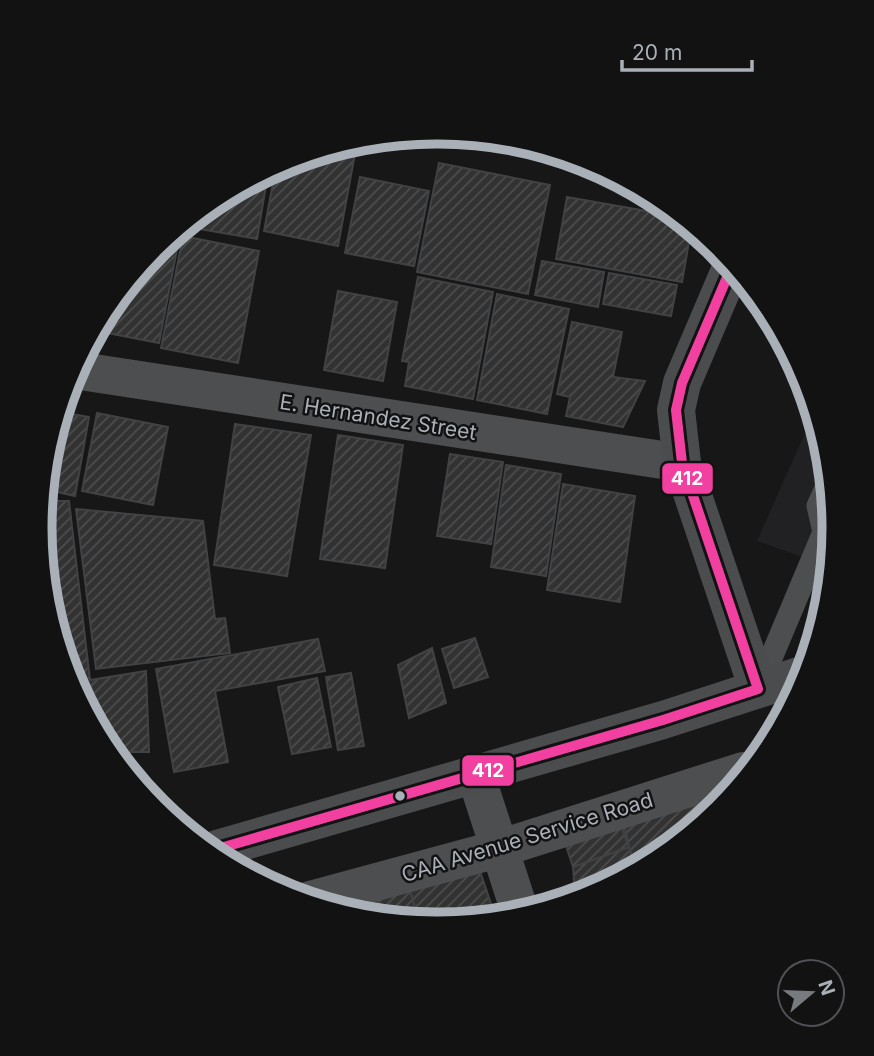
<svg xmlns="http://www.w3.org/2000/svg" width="874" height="1056" viewBox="0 0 874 1056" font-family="Inter,sans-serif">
  <defs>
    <pattern id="building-hatch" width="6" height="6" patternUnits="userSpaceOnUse" patternTransform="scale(1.75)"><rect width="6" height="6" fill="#323233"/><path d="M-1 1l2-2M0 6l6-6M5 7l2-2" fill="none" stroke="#4d4d4e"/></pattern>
  </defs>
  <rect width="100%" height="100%" fill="#171718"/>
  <path fill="#212123" d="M 812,417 L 834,528 L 826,565 L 757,541 Z"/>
  <path fill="url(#building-hatch)" stroke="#404244" stroke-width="2" d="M 356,148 L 338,246 L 264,231 L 276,167 L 286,161 Z
    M 439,163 L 550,185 L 528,294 L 417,272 Z
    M 268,173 L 257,239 L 188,227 Z
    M 360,177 L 429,191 L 414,266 L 345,253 Z
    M 567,197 L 669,215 L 691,230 L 682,282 L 556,259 Z
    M 183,236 L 259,251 L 238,363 L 161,348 Z
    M 172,237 L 179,239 L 159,343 L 107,333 L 110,317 L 157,247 Z
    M 542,261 L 604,272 L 598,307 L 535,295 Z
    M 609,273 L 677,285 L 671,316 L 603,304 Z
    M 418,277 L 493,292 L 473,399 L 405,386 L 409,362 L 402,361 Z
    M 338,291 L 397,302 L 383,381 L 324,370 Z
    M 497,294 L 569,309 L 547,414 L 477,400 Z
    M 572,322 L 622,332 L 613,377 L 645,381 L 623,427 L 566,416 L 570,397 L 557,394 Z
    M 68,390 L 76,392 L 72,414 L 89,417 L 75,496 L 48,490 Z
    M 97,413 L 168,427 L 153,505 L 82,491 Z
    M 235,424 L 311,435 L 287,576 L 214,565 Z
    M 338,435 L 403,445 L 385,568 L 320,559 Z
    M 450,454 L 503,462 L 491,544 L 437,536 Z
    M 506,465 L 561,474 L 546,576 L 491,567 Z
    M 563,484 L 635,496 L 620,602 L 547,590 Z
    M 46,501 L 69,501 L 90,680 L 146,671 L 149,752 L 119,752 L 70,679 L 40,528 Z
    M 76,509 L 203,521 L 215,619 L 225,618 L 230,653 L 96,669 Z
    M 475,638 L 488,677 L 454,688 L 442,649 Z
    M 318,639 L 325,671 L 215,691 L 228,762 L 174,772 L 156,669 Z
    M 432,648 L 446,703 L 409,718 L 398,665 Z
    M 351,673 L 364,746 L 338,750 L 326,677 Z
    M 317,678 L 331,747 L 292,754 L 278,687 Z
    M 733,785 L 717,809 L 635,864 L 622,828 Z
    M 623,818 L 629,847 L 573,867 L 563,837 Z
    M 629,847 L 635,864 L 588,895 L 566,899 L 575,895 L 573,867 Z
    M 478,865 L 493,910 L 470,918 L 437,925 L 419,921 L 408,884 Z
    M 408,884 L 419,921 L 344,906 Z"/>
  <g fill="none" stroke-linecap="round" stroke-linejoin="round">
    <path stroke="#4c4e50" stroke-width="23" d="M 824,532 L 818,506 L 826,488
      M 758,689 L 824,532 L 833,524"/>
    <path stroke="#4c4e50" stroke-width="38" d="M 74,370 L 682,463
      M 475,773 L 519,909
      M 310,900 L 498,849 L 743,771"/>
    <path stroke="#4b4c4e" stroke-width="38" d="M 731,268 L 682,383 L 676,410 L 682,463 L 758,689
      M 217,849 L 663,720 L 805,674"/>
    <defs>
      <path id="bus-1" d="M 731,268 L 682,383 L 676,410 L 682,463 L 758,689
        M 217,849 L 663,720 L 758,689"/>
    </defs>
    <use href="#bus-1" stroke="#121213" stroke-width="16"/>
    <use href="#bus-1" stroke="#f240a1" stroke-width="10"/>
  </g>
  <circle fill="#aab0b7" stroke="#121213" stroke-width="2.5" cx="400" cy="796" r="6"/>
  <g text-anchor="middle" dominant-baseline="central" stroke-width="5" stroke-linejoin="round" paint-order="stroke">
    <g font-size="21" fill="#aab0b7" stroke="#121213">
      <text transform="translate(378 417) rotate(9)">E. Hernandez Street</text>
      <text transform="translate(527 837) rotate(-17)">CAA Avenue Service Road</text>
    </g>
  </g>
  <path d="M0 0H874V1056H0ZM436 144H438A384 384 0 0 1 822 528V528A384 384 0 0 1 438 912H436A384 384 0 0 1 52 528V528A384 384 0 0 1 436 144Z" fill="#121213" fill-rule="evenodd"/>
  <path fill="none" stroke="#aab0b7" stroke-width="9" d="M436 144H438A384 384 0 0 1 822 528V528A384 384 0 0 1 438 912H436A384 384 0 0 1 52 528V528A384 384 0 0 1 436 144Z"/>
  <g stroke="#121213" stroke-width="2.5">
    <rect x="661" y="462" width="53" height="33" rx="7" fill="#f240a1"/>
    <rect x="461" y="754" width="54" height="33" rx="7" fill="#f240a1"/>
  </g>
  <g font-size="19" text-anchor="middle" font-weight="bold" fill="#fff">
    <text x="687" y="485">412</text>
    <text x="488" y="777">412</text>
  </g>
  <g transform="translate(811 993) rotate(71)"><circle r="33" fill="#121213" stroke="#4f5155" stroke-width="2"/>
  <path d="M0-5L12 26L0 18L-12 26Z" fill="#777a7f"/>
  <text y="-10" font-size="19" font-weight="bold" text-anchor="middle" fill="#aab0b7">N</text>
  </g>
  <path d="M622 60v10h130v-10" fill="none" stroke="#aab0b7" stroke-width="3.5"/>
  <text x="632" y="60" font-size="21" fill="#aab0b7" stroke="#121213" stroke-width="5" paint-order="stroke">20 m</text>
</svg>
